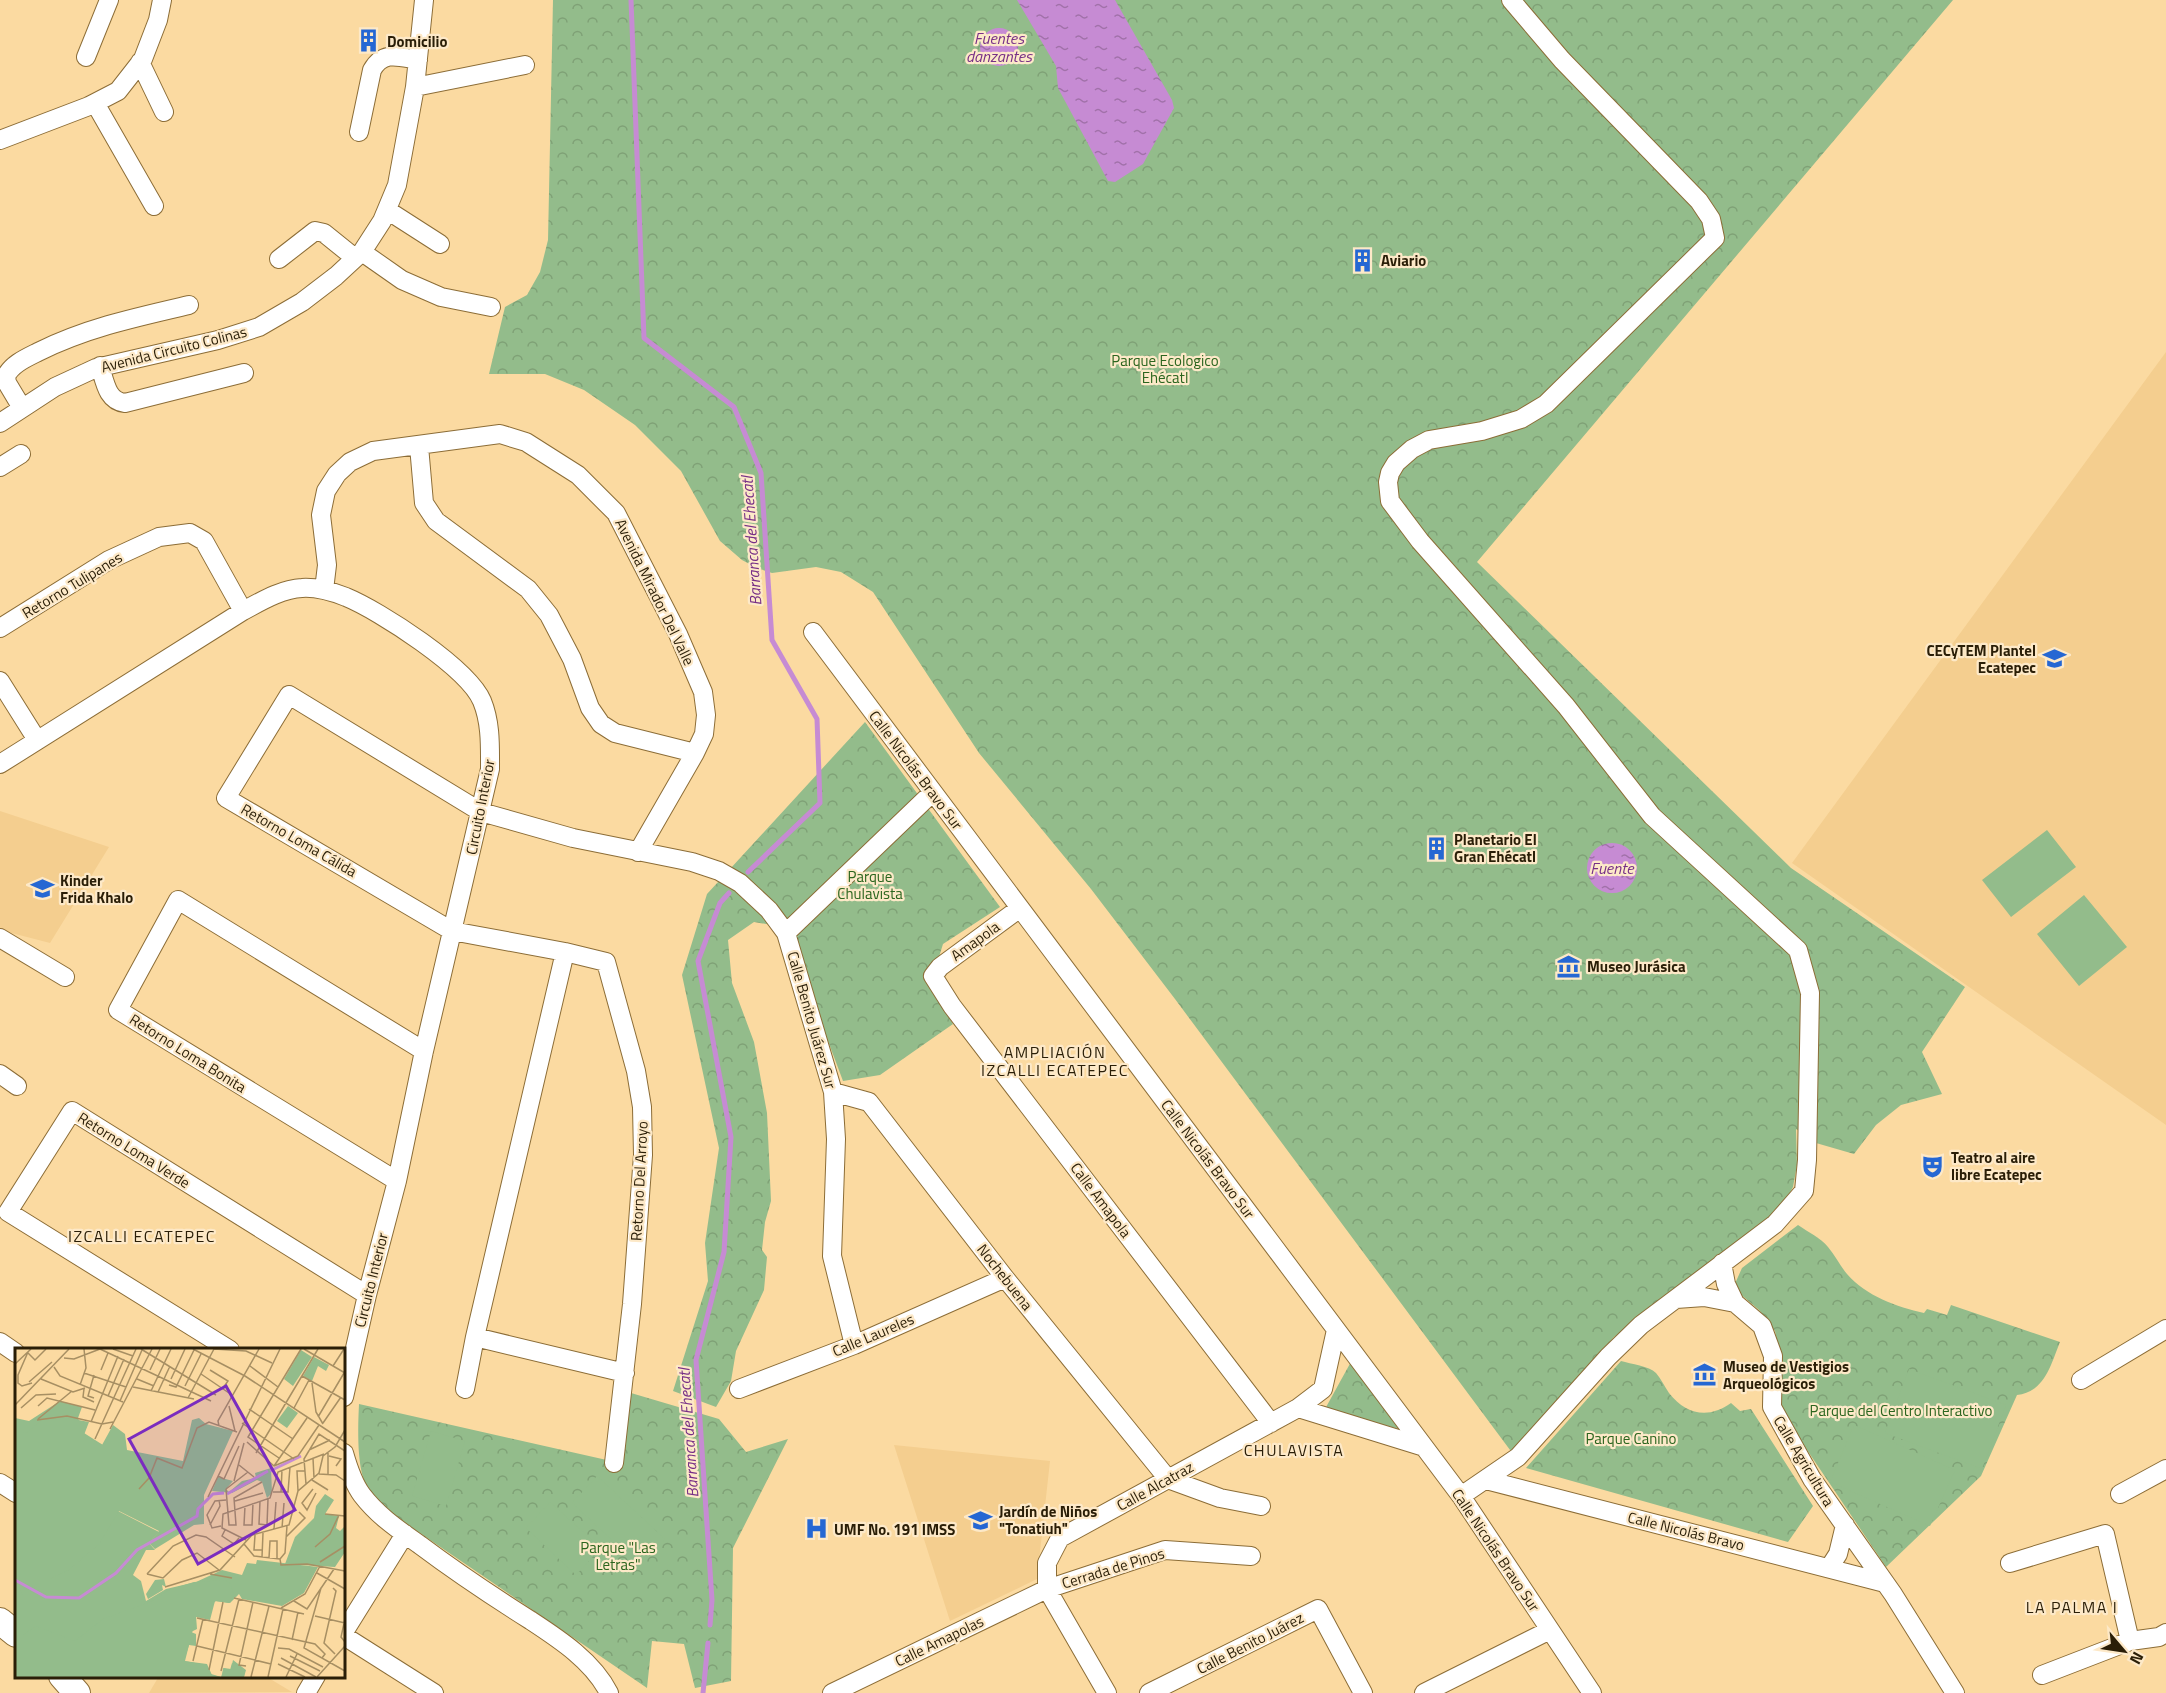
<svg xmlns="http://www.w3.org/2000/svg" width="2166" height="1693" viewBox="0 0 2166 1693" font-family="'Titillium Web',sans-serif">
  <defs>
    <pattern id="park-crowns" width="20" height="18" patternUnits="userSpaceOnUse" patternTransform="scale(1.5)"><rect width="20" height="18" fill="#93bc8b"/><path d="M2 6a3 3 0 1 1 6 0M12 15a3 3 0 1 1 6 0" fill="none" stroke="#7fa176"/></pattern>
    <pattern id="water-ripples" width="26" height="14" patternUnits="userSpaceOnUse" patternTransform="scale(1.5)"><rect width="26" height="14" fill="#c68bd3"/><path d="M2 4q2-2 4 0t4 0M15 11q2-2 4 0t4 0" fill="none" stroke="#a171a9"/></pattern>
  </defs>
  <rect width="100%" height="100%" fill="#fbdaa1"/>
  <path fill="#f4ce8f" d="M 2166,352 L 2166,1125 L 1792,863 Z
    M 0,811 L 109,847 L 50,943 L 0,930 Z
    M 894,1445 L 1050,1461 L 1037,1579 L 950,1621 Z
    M 159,1676 L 267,1677 L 292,1692 L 149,1693 Z"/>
  <path fill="url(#park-crowns)" d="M 553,0 L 1953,0 L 1477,562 L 1791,868 L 1965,987 L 1922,1052 L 1942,1094 L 1901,1105 L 1876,1125 L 1854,1154 L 1816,1143 L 1796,1129 L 1797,1165 L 1793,1187 L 1783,1206 L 1758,1231 L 1614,1337 L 1513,1454 L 1175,999 L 1091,889 L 979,753 L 873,592 L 841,572 L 816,567 L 772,573 L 757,568 L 742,560 L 720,541 L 681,471 L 635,425 L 584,390 L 545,374 L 489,374 L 505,307 L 527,295 L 540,272 L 548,240 Z
    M 865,722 L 1000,907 L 943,944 L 930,986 L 953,1024 L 880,1075 L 843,1081 L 813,1001 L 789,928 L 754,922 L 728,940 L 732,983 L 754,1042 L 767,1113 L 771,1201 L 765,1222 L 762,1250 L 767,1257 L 764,1290 L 736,1351 L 731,1381 L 716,1407 L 673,1391 L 708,1281 L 705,1243 L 719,1148 L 682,975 L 707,894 Z
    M 1798,1225 C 1808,1232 1821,1238 1828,1247 C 1835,1255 1840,1266 1847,1274 C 1866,1296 1897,1307 1924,1313 L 1927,1309 L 1947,1315 L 1951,1305 L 2060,1342 C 2051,1364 2045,1392 2017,1395 L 1981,1476 L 1886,1567 L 1778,1407 L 1781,1360 L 1775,1331 L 1759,1310 L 1733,1288 L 1742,1268 Z
    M 1352,1360 L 1403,1430 L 1325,1409 Z
    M 1621,1361 C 1631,1364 1649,1366 1656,1373 C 1661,1379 1665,1387 1669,1393 C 1686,1415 1709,1419 1731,1403 L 1740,1411 L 1751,1409 L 1813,1506 L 1788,1542 L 1526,1468 Z
    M 631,1393 L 719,1419 L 746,1452 L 788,1439 L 733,1548 L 731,1681 L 695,1688 L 684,1644 L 652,1641 L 647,1688 L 414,1529 C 398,1517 379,1505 368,1488 C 356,1471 358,1425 359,1404 L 620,1463 Z"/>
  <path fill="#93bc8b" d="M 2047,830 L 2076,867 L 2011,917 L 1982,880 Z
    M 2084,895 L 2127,947 L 2079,986 L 2037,934 Z
    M 1909,1369 L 2006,1405 L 1982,1469 L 1885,1433 Z
    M 1854,1425 L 1955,1470 L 1930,1526 L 1830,1482 Z
    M 431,1431 L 465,1441 L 446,1506 L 412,1496 Z
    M 597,1476 L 665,1539 L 640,1566 L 572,1503 Z
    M 550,1502 L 601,1548 L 576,1575 L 526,1528 Z"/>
  <path fill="url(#water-ripples)" d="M 1017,0 L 1115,0 L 1172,100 L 1174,108 L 1143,164 L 1115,182 L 1108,181 L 1058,88 L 1056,66 Z
    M980 47a19 19 0 1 1 38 0a19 19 0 1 1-38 0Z
    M1587 868a25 25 0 1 1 50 0a25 25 0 1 1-50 0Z"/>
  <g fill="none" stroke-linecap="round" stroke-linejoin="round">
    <path stroke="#c68bd3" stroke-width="5" d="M 631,0 L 644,338 L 734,407 L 761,473 L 772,640 L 817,719 L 820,803 L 748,872
      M 710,1625 L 712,1600 L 696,1360 L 724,1252 L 731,1137 L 698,961 L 720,903 L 729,893
      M 703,1693 L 708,1643"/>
    <defs>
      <path id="street" d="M 86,57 L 109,0
        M 140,62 L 164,112
        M 415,87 L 525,65
        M 95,103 L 154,206
        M 359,132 L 372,70 C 383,50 399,57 418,60
        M 0,140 L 89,106 L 118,91 L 143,59 L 158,20 L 162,0
        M 387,210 L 440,244
        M 362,252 L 402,280 L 441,297 L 491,307
        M 279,259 L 315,231 L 324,233 L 355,258
        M 100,366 C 105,382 107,401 125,403 L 244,373
        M 22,408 L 7,383 L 6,376 C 12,364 26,358 38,352 C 86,328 137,317 189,305
        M 0,423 L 55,387 L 96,368 L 218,340 L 259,327 L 302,302 L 336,276 L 362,252 L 382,221 L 397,185 L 415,87 L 424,0
        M 419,446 L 424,503 L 436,521 L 528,589 L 549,615 L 572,659 L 590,708 L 601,724 L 615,733 L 695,753
        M 0,467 L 21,454
        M 324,590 L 327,565 L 321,515 L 326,491 L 337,474 L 350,462 L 373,451 L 500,434 L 526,442 L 578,475 L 616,513 L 678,634 L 703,692 L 706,715 L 704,734 L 695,753 L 638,852
        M 0,628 L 109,560 L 159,537 L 190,533 L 204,541 L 243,611
        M 813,632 L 1461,1496 L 1592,1693
        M 0,681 L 37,740
        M 0,764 L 243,611 C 260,602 281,589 302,588 C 316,587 333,592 346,597 C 380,611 468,668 482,701 C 491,723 490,746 490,769 L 424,1051 L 397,1181 L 367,1295 L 344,1397
        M 1020,908 L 940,967 L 933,976 L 952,1006 L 1271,1423
        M 786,933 L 933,792
        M 0,938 L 65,977
        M 0,1074 L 17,1086
        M 833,1092 L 869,1102 L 1005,1278 L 1168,1479 L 1220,1498 L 1261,1506
        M 397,1181 L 118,1010 L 178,900 L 424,1051
        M 1722,1263 L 1726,1284 L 1735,1303
        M 1676,1299 L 1704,1297 L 1735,1303 L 1762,1326 L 1773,1356 L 1772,1407 L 1812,1479 L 1893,1594 L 1955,1693
        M 475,1337 L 625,1373
        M 0,1342 L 16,1353
        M 230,1350 L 8,1212 L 72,1111 L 367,1295
        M 2081,1380 L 2166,1329
        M 465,1389 L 475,1337 L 565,952
        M 739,1389 L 854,1345 L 1005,1278
        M 1298,1408 L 1424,1447
        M 344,1453 C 348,1467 353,1483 362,1495 C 378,1516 399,1530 420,1545 C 456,1572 492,1596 530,1620 C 559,1639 593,1661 609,1693
        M 614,1463 L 632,1304 L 643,1155 L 642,1107 L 636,1071 L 606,962 L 565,952 L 452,931 L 226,798 L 289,695 L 481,812 L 573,838 L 692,862 L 719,871 L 740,883 L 769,910 L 786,933 L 833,1092 L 836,1139 L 832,1256 L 854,1345
        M 1486,1480 L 1885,1583
        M 0,1483 L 16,1493
        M 2120,1494 L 2166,1469
        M 1461,1496 L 1518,1457 L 1608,1357 L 1641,1325 L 1775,1224 L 1804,1191 L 1807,1160 L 1810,993 L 1798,950 L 1652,816 L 1566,706 L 1420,541 L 1390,501 L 1388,482 L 1390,473 L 1396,463 L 1412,449 L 1429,440 L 1482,431 L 1521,419 L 1546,404 L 1715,238 L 1711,219 L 1699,201 L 1562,60 L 1511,0
        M 2010,1563 L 2105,1534 L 2130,1641
        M 1829,1568 L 1838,1554 L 1845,1525
        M 1047,1589 L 1047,1563 L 1060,1538 L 1298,1408 L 1323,1389 L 1336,1330
        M 1047,1589 L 1107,1693
        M 344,1632 L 405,1534
        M 344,1636 L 434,1693
        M 2042,1675 L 2130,1641 L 2159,1637 L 2166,1633
        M 306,1693 L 316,1676
        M 832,1693 L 1047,1589 L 1165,1550 L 1251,1556
        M 1149,1693 L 1318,1609 L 1363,1693
        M 1424,1693 L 1550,1630"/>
      <path id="secondary" d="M 0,1621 L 16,1634
        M 62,1676 L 77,1693"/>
    </defs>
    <use href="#street" stroke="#8c6d37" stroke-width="20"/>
    <use href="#secondary" stroke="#8c6d37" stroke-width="28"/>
    <use href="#street" stroke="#fff" stroke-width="18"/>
    <use href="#secondary" stroke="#fff" stroke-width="26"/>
  </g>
  <defs>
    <symbol id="building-bare" viewBox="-9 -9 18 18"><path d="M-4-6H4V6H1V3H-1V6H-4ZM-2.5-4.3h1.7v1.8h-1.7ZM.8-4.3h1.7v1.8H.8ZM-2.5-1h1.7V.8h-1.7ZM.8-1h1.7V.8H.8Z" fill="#2567d3" stroke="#fde9c8" stroke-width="2.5" paint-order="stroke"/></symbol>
    <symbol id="school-bare" viewBox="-9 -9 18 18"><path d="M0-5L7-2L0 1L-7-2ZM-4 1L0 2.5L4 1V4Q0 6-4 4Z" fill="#2567d3" stroke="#fde9c8" stroke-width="2.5" paint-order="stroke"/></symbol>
    <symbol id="museum-bare" viewBox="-9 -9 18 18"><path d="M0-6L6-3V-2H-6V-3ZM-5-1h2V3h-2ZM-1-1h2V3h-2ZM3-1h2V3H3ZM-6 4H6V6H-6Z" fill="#2567d3" stroke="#fde9c8" stroke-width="2.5" paint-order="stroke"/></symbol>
    <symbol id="theatre-bare" viewBox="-9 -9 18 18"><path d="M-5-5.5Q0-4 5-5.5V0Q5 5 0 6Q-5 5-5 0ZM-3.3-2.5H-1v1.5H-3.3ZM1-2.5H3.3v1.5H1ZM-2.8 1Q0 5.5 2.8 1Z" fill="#2567d3" stroke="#fde9c8" stroke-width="2.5" paint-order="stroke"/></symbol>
    <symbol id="hospital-bare" viewBox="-9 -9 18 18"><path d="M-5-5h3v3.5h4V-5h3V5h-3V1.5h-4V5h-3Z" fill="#2567d3" stroke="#fde9c8" stroke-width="2.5" paint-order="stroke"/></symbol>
  </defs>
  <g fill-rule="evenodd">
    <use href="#building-bare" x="352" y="24" width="33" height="33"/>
    <use href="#building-bare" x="1346" y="244" width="33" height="33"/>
    <use href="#school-bare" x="2038" y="642" width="33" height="33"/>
    <use href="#building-bare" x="1420" y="832" width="33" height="33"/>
    <use href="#school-bare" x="26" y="872" width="33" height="33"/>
    <use href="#museum-bare" x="1552" y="950" width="33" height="33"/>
    <use href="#theatre-bare" x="1916" y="1150" width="33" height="33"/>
    <use href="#museum-bare" x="1688" y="1358" width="33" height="33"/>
    <use href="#school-bare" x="964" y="1504" width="33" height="33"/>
    <use href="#hospital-bare" x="800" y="1512" width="33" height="33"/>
  </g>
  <g text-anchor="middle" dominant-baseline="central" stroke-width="4.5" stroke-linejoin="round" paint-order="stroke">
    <g font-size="15" font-weight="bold" fill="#2a1e07" stroke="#fde9c8" text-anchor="start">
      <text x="387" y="41">Domicilio</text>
      <text x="1381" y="260">Aviario</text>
      <text x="2036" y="650" text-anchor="end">CECyTEM Plantel<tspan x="2036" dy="17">Ecatepec</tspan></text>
      <text x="1454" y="839">Planetario El<tspan x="1454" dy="17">Gran Ehécatl</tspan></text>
      <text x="60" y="880">Kinder<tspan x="60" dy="17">Frida Khalo</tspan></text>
      <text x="1587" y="966">Museo Jurásica</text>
      <text x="1951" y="1157">Teatro al aire<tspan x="1951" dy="17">libre Ecatepec</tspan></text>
      <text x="1723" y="1366">Museo de Vestigios<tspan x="1723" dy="17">Arqueológicos</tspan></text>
      <text x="999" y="1511">Jardín de Niños<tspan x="999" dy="17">"Tonatiuh"</tspan></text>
      <text x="834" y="1529">UMF No. 191 IMSS</text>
    </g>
    <g font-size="15" fill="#2a1e07" stroke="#fde9c8">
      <text transform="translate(174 349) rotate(-14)">Avenida Circuito Colinas</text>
      <text transform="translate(72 585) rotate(-31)">Retorno Tulipanes</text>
      <text transform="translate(655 592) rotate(64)">Avenida Mirador Del Valle</text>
      <text transform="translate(916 770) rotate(53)">Calle Nicolás Bravo Sur</text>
      <text transform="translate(480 807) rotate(-79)">Circuito Interior</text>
      <text transform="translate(299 840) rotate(30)">Retorno Loma Cálida</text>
      <text transform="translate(975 941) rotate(-36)">Amapola</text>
      <text transform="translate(812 1020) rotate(74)">Calle Benito Juárez Sur</text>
      <text transform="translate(188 1053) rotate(32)">Retorno Loma Bonita</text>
      <text transform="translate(134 1150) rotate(32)">Retorno Loma Verde</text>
      <text transform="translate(1208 1159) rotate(53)">Calle Nicolás Bravo Sur</text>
      <text transform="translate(639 1181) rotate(-87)">Retorno Del Arroyo</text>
      <text transform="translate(1101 1200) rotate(53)">Calle Amapola</text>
      <text transform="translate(1005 1277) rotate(52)">Nochebuena</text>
      <text transform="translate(371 1280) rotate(-76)">Circuito Interior</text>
      <text transform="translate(873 1335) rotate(-23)">Calle Laureles</text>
      <text transform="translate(1804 1461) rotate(59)">Calle Agricultura</text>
      <text transform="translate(1155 1486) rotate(-29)">Calle Alcatraz</text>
      <text transform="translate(1686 1531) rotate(14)">Calle Nicolás Bravo</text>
      <text transform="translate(1496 1550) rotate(56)">Calle Nicolás Bravo Sur</text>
      <text transform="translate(1113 1568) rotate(-17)">Cerrada de Pinos</text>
      <text transform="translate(939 1641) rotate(-26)">Calle Amapolas</text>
      <text transform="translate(1250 1643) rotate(-27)">Calle Benito Juárez</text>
    </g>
    <g font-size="15" fill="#2b651e" stroke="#fde9c8">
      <text x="1165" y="360">Parque Ecologico<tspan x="1165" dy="17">Ehécatl</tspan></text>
      <text x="870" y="876">Parque<tspan x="870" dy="17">Chulavista</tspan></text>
      <text x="1901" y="1410">Parque del Centro Interactivo</text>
      <text x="1631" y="1438">Parque Canino</text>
      <text x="618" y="1547">Parque "Las<tspan x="618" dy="17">Letras"</tspan></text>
    </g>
    <g font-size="16" font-style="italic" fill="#772f86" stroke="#fde9c8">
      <text x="999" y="38">Fuentes<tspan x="999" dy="18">danzantes</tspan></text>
      <text transform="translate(751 541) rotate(-94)">Barranca del Ehecatl</text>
      <text x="1612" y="868">Fuente</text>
      <text transform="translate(688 1433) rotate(-94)">Barranca del Ehecatl</text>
    </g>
    <g font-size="16" letter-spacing="1.5" fill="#2a1e07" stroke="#fde9c8">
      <text x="1055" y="1052">AMPLIACIÓN<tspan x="1055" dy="18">IZCALLI ECATEPEC</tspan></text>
      <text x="142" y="1236">IZCALLI ECATEPEC</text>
      <text x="1294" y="1450">CHULAVISTA</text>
      <text x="2072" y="1607">LA PALMA I</text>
    </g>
  </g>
  <g transform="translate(15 1348)">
    <rect width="330" height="330" fill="#fbdaa1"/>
    <path d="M 45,53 L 67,59 L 63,70 L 69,85 L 88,97 L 109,146 L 103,163 L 144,184 L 134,195 L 140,202 L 131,202 L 118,227 L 126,233 L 131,253 L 151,241 L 181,234 L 207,222 L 227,227 L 232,215 L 241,216 L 242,212 L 303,219 L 289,245 L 267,258 L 227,251 L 224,246 L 215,255 L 201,253 L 181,268 L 182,281 L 176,284 L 181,286 L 181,298 L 174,297 L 169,313 L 192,316 L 197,327 L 206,329 L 209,320 L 216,321 L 218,312 L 231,322 L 229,329 L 0,329 L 0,70 L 14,73 Z" fill="#93bc8b"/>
    <path d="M 273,58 L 283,65 L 272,80 L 262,73 ZM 310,146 L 319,152 L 310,166 L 324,168 L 321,180 L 325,183 L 330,178 L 330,204 L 320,219 L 270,216 L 280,189 L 299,170 L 301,158 Z" fill="#93bc8b"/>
    <path d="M 286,2 L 297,9 L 278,38 L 269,31 ZM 299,9 L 314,17 L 311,23 L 303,18 L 297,33 L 288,28 ZM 48,69 L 74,74 L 69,87 L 87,97 L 98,77 L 110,86 L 112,102 L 168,113 L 177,72 L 184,70 L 191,76 L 218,83 L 189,147 L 189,176 L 179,177 L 140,201 L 134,195 L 144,183 L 104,163 L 84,196 L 54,222 L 34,231 L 0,231 L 8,247 L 8,287 L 21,278 L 60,293 L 88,271 L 135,254 L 156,241 L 179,234 L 210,232 L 216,236 L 219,249 L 214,255 L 200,253 L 195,272 L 181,269 L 170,313 L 191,317 L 193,325 L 206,329 L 0,329 L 0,84 L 11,85 L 27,72 ZM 256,120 L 257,145 L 252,150 L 247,134 L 242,132 L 217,145 L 197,143 L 203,129 L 218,133 L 211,141 L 214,144 L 227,133 L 241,130 L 240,125 ZM 149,231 L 151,239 L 147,237 L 148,242 L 133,251 L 131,246 L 140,232 ZM 217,315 L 230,322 L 229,329 L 207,329 L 208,320 L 215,322 Z" fill="#93bc8b"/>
    <path fill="none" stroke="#c68bd3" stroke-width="3" d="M 255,123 L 286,108M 212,146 L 253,123M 0,232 L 31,249 L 64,250 L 101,225 L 122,202 L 182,168 L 183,161 L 198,146 L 209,145"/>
    <path fill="none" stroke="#a78f63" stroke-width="1.5" d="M 85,1 L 196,53M 98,1 L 118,8M 126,1 L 201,47M 178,1 L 230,28 L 330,94M 199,1 L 231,3 L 257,15M 289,1 L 330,25M 13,4 L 3,27 L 3,35 L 7,38 L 17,35M 13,5 L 20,12 L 31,1M 49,10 L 59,11 L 85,1M 0,16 L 16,1M 235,18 L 263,39M 318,18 L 329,1M 39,19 L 45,28 L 108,54M 86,22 L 93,5M 135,22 L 145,1M 195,22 L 213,33 L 208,40M 69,25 L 111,39M 186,26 L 214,45M 287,28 L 330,52M 26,31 L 58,44 L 70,40M 122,31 L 139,38M 156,31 L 170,1M 14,34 L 37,14M 297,35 L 301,64 L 308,76M 65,37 L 71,20 L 69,1M 154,37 L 161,39 L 179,2M 170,38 L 186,6M 118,39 L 179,51M 69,41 L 68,49 L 79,54M 136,43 L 156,1M 143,44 L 155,18M 93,48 L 109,11M 79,50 L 73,48 L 79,27M 173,50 L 199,1M 105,53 L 127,2M 0,57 L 54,1M 23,58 L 32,50 L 80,62M 214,58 L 220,83M 6,60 L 21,47 L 41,46M 279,60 L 294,32M 234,61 L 278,91M 303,69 L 329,25M 23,71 L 57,43M 22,72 L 52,68 L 87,76 L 98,74M 76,74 L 103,8M 227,75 L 279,111M 308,75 L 326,49M 204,78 L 203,73 L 244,1M 95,81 L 137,1M 80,91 L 121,1M 232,94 L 259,118M 294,102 L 315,92M 241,105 L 303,1M 313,105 L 313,127M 314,108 L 326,111 L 321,118M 264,110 L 233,89 L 286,1M 298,110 L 299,130M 224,117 L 239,129M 259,118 L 283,108 L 304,77M 259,118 L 292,70M 304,126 L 321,127 L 330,133M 203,128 L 209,131 L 224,98M 297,132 L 313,142M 219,133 L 229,95M 291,136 L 289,111 L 304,86 L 330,103M 124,141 L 134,130 L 142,110 L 167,120 L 182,80 L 194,74 L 222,84M 211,141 L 214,177 L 221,177 L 219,150 L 247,134M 211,141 L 233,124M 298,141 L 287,155 L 292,162 L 301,145M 283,143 L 282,123 L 290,123M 258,144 L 273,144 L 275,119M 266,144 L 267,122M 193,149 L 265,1M 220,153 L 248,145M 245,153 L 244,176 L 252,177 L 253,151M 230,158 L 229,177 L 237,177 L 238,155M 310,166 L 330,168M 195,177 L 205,158 L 204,152M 206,178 L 197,180 L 192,167 L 200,153 L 211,152M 267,180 L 269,155M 259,181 L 261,154M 210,182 L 207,188 L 219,196 L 224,190M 240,187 L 239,202 L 247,202M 271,189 L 290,170 L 284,164M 231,192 L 207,180 L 208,166 L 255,150 L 263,124 L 309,106M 229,196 L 239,208 L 265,211M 300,199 L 315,186 L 324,167M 247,209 L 248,185M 254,210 L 255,193 L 262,193 L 262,211M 265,211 L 266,217 L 292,216 L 330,223M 265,211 L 270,205 L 272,178M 305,214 L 330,198M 302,225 L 330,241M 132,226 L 158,198 L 181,187 L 191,189 L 220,209M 132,226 L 148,230 L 167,212 L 182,205 L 204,222M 195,226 L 217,230M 150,239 L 205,222 L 237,187 L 274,177 L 283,143 L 304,125 L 308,108 L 320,99 L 330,82M 306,240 L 289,300 L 330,323M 318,240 L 321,243 L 309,295 L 320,306M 219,250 L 289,266M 279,253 L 292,261 L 319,221M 266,260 L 290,246 L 305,218M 300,268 L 330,275M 182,270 L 300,296 L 310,306 L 307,310M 330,271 L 326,289 L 330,294M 277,292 L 283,264M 182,298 L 256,316M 263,300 L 274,301 L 308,319M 275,308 L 305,323M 266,310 L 301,329M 178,313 L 188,271M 263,316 L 290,329M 231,318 L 224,317 L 238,254M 194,322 L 208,254M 206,323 L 224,251M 236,329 L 254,258M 253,329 L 268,261M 271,329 L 282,306M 302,329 L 330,298"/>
    <path fill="#7b2cbf" fill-opacity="0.15" stroke="#7b2cbf" stroke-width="3" d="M 211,38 L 280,162 L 183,216 L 114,91 Z"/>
    <rect width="330" height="330" fill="none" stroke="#2a1e07" stroke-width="3"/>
  </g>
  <g transform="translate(2124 1651) rotate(119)" stroke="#fde9c8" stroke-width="4.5" paint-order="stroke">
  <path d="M0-4.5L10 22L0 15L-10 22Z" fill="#2a1e07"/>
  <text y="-9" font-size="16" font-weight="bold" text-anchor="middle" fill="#2a1e07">N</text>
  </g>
</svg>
